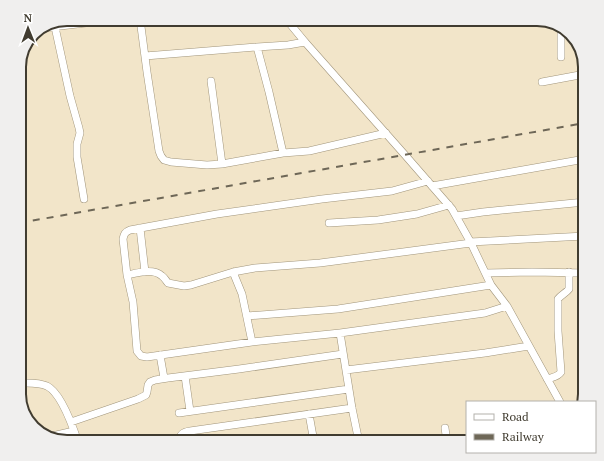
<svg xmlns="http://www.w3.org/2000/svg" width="604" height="461" viewBox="0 0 604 461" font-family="'PT Serif',serif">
  <rect width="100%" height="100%" fill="#f2e5c9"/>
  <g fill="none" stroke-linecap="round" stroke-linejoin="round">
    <defs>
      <path id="minor" d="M 140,19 L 147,72 L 159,151 L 161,156 L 164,160 L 171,162 L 207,165 L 222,164 L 283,153 L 309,151 L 386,133
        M 286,19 L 305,42 L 405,155 L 452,209 L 471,243 L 491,285 L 507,306 L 560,402
        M 55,27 L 70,96 L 79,128 L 80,133 L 77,144 L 77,157 L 84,199
        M 561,27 L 561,57
        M 43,28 L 120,19
        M 257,47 L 269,92 L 283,153
        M 145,56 L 257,47 L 288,45 L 305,42
        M 211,81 L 222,164
        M 542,82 L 585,74
        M 432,186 L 585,159
        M 456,216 L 483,212 L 585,202
        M 329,223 L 378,220 L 417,214 L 449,205
        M 140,228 L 145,272
        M 470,242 L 585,236
        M 471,243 L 320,263 L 255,268 L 233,272 L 191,285 L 184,286 L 168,283 C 166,281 165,278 162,276 C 153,268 137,273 127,275 L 133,302 L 137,351 L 141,356 L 147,357 L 252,342 L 340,333 L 485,313 L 507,306
        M 233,272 L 242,294 L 252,342
        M 486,273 L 532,272 L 585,273
        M 127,275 L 123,239 C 124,234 125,232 130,230 L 217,214 L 322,199 L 392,191 L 428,181
        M 247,316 L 338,309 L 491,285
        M 340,333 L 352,408 L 359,442
        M 160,355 L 164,378
        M 346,370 L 485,353 L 529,346
        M 185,376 L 190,411
        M 547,379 C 553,377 558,377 561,372 L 558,331 L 558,299 C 561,295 566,293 569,289 L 569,272
        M 19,383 C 28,383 38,382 47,386 C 61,393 73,427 78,442
        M 179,413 L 349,389
        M 309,414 L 314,442
        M 71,422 L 138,399 L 146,395 L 147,392 L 148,385 L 150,382 L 155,380 L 168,378 L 239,369 L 343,354
        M 445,428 L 447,442
        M 37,431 C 43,431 47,435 52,436 L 74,431
        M 180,442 C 179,434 183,432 190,431 L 352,408
        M 378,442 C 384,441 392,438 397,442"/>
    </defs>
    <use href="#minor" stroke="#a1957b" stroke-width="8"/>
    <use href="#minor" stroke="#fff" stroke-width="7"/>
    <path stroke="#6e6757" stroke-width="2" stroke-dasharray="7 7" stroke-linecap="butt" d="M 19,223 L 585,123"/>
  </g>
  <path d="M0 0H604V461H0ZM67 26H537A41 41 0 0 1 578 67V394A41 41 0 0 1 537 435H67A41 41 0 0 1 26 394V67A41 41 0 0 1 67 26Z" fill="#f0efee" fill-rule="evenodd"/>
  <path fill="none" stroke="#413c30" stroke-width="2" d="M67 26H537A41 41 0 0 1 578 67V394A41 41 0 0 1 537 435H67A41 41 0 0 1 26 394V67A41 41 0 0 1 67 26Z"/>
  <rect x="466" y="401" width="130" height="52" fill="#ffffff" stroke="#b3b1ac"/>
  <rect x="474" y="414" width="20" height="6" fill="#ffffff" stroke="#b3b1ac"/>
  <text x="502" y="421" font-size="12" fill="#413c30">Road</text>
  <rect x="474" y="434" width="20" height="6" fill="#6e6757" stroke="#b3b1ac"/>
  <text x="502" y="441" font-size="12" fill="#413c30">Railway</text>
  <g transform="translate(28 28) rotate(359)" stroke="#ffffff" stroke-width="3" paint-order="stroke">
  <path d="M0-3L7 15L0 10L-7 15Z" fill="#413c30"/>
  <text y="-6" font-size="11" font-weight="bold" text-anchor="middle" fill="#413c30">N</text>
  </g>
</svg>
